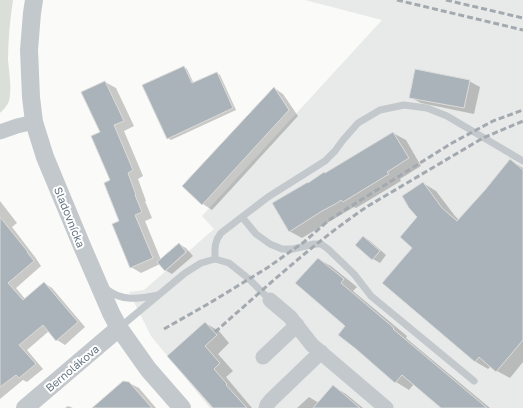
<svg xmlns="http://www.w3.org/2000/svg" width="523" height="408" viewBox="0 0 523 408" font-family="'Golos Text',sans-serif">
  <rect width="100%" height="100%" fill="#fafaf8"/>
  <path fill="#e8e9e9" d="M 305,0 L 523,0 L 523,408 L 210,408 L 151,336 L 129,292 L 144,290 L 214,229 L 202,216 L 382,20 Z"/>
  <path fill="#dadfd7" d="M 0,0 L 13,0 C 10,20 8,40 8,60 C 9,71 12,90 9,101 C 7,106 4,109 0,113 Z"/>
  <path fill="#0003" d="M 184,67 L 187,69 L 194,84 L 217,73 L 220,75 L 236,110 L 171,140 L 168,138 Z
    M 469,81 L 480,87 L 474,114 L 421,103 L 410,97 Z
    M 105,82 L 116,88 L 134,126 L 124,131 L 143,176 L 138,179 L 146,201 L 145,201 L 152,218 L 145,221 L 161,260 L 179,244 L 186,248 L 193,256 L 172,274 L 165,270 L 160,264 L 141,273 L 131,267 L 101,133 L 82,93 Z
    M 274,88 L 283,94 L 298,116 L 212,210 L 203,204 L 183,186 Z
    M 393,133 L 406,140 L 421,166 L 400,179 L 401,181 L 356,208 L 354,207 L 302,238 L 289,231 L 325,174 Z
    M 510,160 L 523,168 L 523,362 L 510,378 L 497,371 L 491,366 L 488,369 L 476,362 L 383,283 L 414,247 L 423,183 L 436,191 L 455,216 L 459,220 L 486,190 Z
    M 0,201 L 17,223 L 12,227 L 35,257 L 41,266 L 16,288 L 25,299 L 44,283 L 52,288 L 85,327 L 65,345 L 57,340 L 49,331 L 27,350 L 43,369 L 27,382 L 23,380 L 0,399 Z
    M 363,237 L 370,241 L 386,255 L 380,263 L 373,259 Z
    M 318,259 L 331,266 L 357,287 L 353,291 L 407,336 L 406,338 L 490,408 L 443,408 L 414,384 L 409,390 L 396,382 L 347,326 Z
    M 205,323 L 219,331 L 229,343 L 218,354 L 233,371 L 226,377 L 252,408 L 214,408 L 169,356 Z
    M 129,383 L 139,388 L 156,408 L 102,408 Z
    M 333,386 L 346,394 L 363,408 L 297,408 L 309,397 L 319,403 Z
    M 68,406 L 73,408 L 65,408 Z"/>
  <path fill="#aab3b9" stroke="#dcdcda" d="M 184,66 L 192,83 L 217,72 L 233,108 L 167,139 L 142,85 Z
    M 415,69 L 470,80 L 464,108 L 409,98 Z
    M 105,81 L 124,121 L 114,125 L 133,170 L 128,173 L 136,195 L 135,195 L 142,212 L 135,215 L 153,258 L 130,268 L 112,224 L 119,221 L 104,183 L 110,180 L 91,136 L 100,132 L 81,92 Z
    M 274,87 L 289,110 L 202,205 L 182,186 Z
    M 393,132 L 409,158 L 387,172 L 389,174 L 343,202 L 341,200 L 337,203 L 322,211 L 289,232 L 272,203 L 308,182 L 308,183 L 324,172 L 325,173 Z
    M 510,159 L 523,170 L 523,340 L 496,372 L 479,357 L 475,362 L 382,283 L 412,248 L 400,237 L 417,217 L 409,208 L 402,196 L 423,182 L 442,208 L 457,221 L 485,190 Z
    M 0,217 L 28,252 L 27,252 L 34,261 L 8,283 L 23,300 L 44,282 L 78,322 L 56,341 L 43,325 L 19,345 L 36,364 L 19,378 L 16,375 L 0,387 Z
    M 363,236 L 380,251 L 372,260 L 355,245 Z
    M 179,243 L 186,252 L 165,271 L 157,262 Z
    M 318,258 L 344,279 L 341,283 L 394,328 L 393,329 L 487,408 L 441,408 L 402,375 L 395,383 L 356,349 L 338,335 L 345,326 L 295,283 Z
    M 205,322 L 217,335 L 205,346 L 220,363 L 214,369 L 227,384 L 226,385 L 247,408 L 213,408 L 167,356 Z
    M 123,381 L 129,382 L 152,408 L 92,408 Z
    M 333,385 L 360,408 L 313,408 Z"/>
  <g fill="none" stroke-linecap="round" stroke-linejoin="round">
    <path stroke="#c3c8cc" stroke-width="7" d="M 242,217 L 256,234 L 270,244 L 282,249 L 293,249 L 314,244 L 321,244 L 328,249 L 354,274 L 371,296 L 474,381
      M 215,259 C 215,248 214,242 221,233 L 268,197 L 325,161 L 335,151 L 343,140 L 358,123 L 380,110 L 404,105 L 427,108 L 447,116 L 523,161
      M 105,288 C 121,302 139,299 158,295
      M 119,328 L 185,273 L 201,263 L 215,259 L 229,263 L 249,279 L 270,300"/>
    <path stroke="#c3c8cc" stroke-width="15" d="M 0,132 L 17,126 L 34,122
      M 270,300 L 290,317 L 312,345 L 386,408
      M 263,357 L 297,325
      M 266,408 L 267,405 L 271,400 L 321,352"/>
    <path stroke="#c3c8cc" stroke-width="18" d="M 34,0 L 32,13 L 29,50 L 31,97 L 34,122 L 45,157 L 82,246 L 111,313 L 119,328 L 148,369 L 182,408
      M 25,408 L 119,328"/>
    <path stroke="#a2aab0" stroke-width="3" stroke-dasharray="6 3" stroke-linecap="butt" d="M 397,0 L 523,30
      M 446,0 L 523,18
      M 164,329 L 208,304 L 267,268 L 304,242 L 329,220 L 452,143 L 493,121 L 523,110
      M 215,332 C 264,289 313,243 368,206 L 483,138 L 523,121"/>
  </g>
  <g text-anchor="middle" dominant-baseline="central" stroke-width="4" stroke-linejoin="round" paint-order="stroke">
    <g font-size="11" fill="#657683" stroke="#fff">
      <text transform="translate(70 217) rotate(68)">Sladovnícka</text>
      <text transform="translate(72 368) rotate(-40)">Bernolákova</text>
    </g>
  </g>
</svg>
